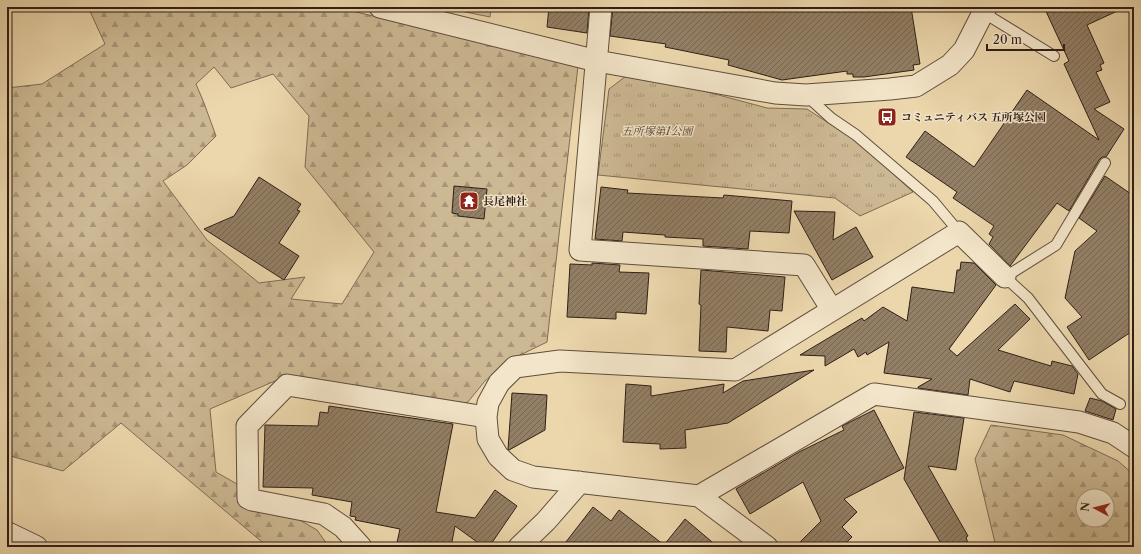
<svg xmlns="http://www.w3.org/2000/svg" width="1141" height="554" viewBox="0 0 1141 554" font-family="'Libre Caslon Text','Noto Serif JP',serif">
  <defs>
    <pattern id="forest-firs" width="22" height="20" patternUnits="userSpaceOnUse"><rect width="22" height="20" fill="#ccb893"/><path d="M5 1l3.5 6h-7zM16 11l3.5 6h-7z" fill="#a69577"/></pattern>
    <pattern id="park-tufts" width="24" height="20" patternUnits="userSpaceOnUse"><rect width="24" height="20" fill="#ccb893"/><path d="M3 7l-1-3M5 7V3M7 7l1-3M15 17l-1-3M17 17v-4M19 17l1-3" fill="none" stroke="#a69577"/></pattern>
    <pattern id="building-hatch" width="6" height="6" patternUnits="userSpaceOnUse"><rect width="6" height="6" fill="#927f65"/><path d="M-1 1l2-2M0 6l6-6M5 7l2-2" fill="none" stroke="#786752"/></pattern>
  </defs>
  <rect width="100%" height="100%" fill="#ecd7ac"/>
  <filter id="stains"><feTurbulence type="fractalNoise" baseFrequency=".005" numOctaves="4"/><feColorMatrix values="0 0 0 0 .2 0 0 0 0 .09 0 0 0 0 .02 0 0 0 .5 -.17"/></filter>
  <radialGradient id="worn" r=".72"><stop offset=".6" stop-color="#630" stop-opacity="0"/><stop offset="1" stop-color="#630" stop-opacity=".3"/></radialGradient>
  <path fill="url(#forest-firs)" stroke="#7e6c56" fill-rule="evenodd" d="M 88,7 L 336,7 L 578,66 L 547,342 L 512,359 L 485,381 L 467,403 L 275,381 L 210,409 L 216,472 L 317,530 L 329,547 L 268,547 L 121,423 L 63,471 L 7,455 L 7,88 L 42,84 L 105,44 ZM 214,67 L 231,88 L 273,74 L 309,116 L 305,167 L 374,252 L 342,304 L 291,299 L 305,277 L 259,283 L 207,240 L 163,181 L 187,165 L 216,136 L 204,103 L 196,84 Z
    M 991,425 L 1063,435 L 1118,461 L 1134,475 L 1134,547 L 996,547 L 975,459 ZM 1083,496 L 1107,496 L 1107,520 L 1083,520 Z"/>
  <path fill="url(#park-tufts)" stroke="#7e6c56" d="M 441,7 L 491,7 L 490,17 Z
    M 626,76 L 700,90 L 767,108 L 807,109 L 861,144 L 913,192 L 860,216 L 835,198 L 598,175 L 609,89 Z"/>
  <path fill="url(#building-hatch)" stroke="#301f18" d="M 549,7 L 579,7 L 589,8 L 587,33 L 547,27 Z
    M 613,7 L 911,7 L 920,64 L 913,65 L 914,70 L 864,77 L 853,77 L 853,74 L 847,74 L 847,71 L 782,80 L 728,65 L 729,60 L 665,47 L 666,44 L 610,36 Z
    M 1044,7 L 1126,7 L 1087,25 L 1104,63 L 1100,65 L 1102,70 L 1096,72 L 1110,102 L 1094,109 L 1124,129 L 1106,157 L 1102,157 L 1099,160 L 1069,211 L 1057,203 L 1010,266 L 989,244 L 993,237 L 989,234 L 994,226 L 953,198 L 957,192 L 906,157 L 925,131 L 974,167 L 1027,90 L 1099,140 L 1064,64 L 1069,61 Z
    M 1105,176 L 1134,196 L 1134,330 L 1089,360 L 1067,327 L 1082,317 L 1065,298 L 1075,251 L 1097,231 L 1079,218 Z
    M 259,177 L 301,204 L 297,210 L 300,211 L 279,243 L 299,256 L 284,280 L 204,229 L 234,216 Z
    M 454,186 L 487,189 L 484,219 L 458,216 L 458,214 L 452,213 Z
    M 601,187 L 628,190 L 627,193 L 723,198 L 724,195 L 792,201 L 789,233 L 750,231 L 748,249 L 703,246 L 703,239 L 665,237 L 665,235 L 623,232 L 622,241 L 595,239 Z
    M 794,211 L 835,212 L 833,240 L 856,227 L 873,257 L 832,280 Z
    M 961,262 L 974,263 L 996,285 L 949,349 L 957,356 L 1015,304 L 1030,319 L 998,350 L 1051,366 L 1052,361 L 1072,366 L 1078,374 L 1074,394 L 1014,381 L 1010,392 L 970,379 L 968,395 L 918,388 L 918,387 L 932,379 L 884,373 L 889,342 L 867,355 L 866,352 L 858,357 L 854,349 L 825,366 L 825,356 L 800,355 L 862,318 L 864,321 L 883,307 L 907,321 L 912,287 L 954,293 L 957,270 L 960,270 Z
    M 592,263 L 620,265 L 619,272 L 649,273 L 646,314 L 616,312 L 616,319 L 567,317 L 570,264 L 592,265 Z
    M 701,270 L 785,277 L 782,311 L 770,310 L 768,331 L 727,327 L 726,352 L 699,351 L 701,305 L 699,304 Z
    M 814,370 L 728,423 L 685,430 L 686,448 L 660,449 L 660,444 L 623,442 L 626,384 L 651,386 L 651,396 L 724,384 L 723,393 L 743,381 Z
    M 512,393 L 547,395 L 545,430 L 509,450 L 508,449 Z
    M 1090,398 L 1102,401 L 1116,409 L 1113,420 L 1085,411 Z
    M 329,406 L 453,424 L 436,512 L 475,518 L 495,490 L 517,506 L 489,547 L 484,547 L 455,526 L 451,547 L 396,547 L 400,529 L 355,520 L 356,517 L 350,516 L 352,502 L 312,495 L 313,488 L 263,487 L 265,425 L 318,426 L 320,412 L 328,413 Z
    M 874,410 L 904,468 L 844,499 L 857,512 L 842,527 L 852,537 L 842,547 L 795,547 L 821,521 L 803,482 L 750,514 L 736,489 L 799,452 L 844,430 L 842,426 Z
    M 914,412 L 964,418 L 956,470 L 928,466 L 968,536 L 966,537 L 969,547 L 943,547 L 904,479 Z
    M 593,507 L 611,521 L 619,510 L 664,545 L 685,519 L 718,547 L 562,547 Z"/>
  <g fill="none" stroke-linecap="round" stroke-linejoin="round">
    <defs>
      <path id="service" d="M 984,13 L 1054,56
        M 807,96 L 831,118 L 856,135 L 933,201 L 959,232
        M 1105,163 L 1056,245 L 1005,277 L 1028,298 L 1102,394 L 1120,404"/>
      <path id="minor" d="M 380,7 L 597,61 L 775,93 L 806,95 L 890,89 L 916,86 L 950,65 L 964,50 L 986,7
        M 601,7 L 580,250 L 804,265 L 832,310
        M 699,496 L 874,394 L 1079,422 L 1113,433 L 1134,447
        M 361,547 L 343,527 L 324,514 L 252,500 L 248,498 L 247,426 L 287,385 L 486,417
        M 519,547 L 546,521 L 580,482
        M 767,547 L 699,496 L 533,477 L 513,470 L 498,456 L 488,439 L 486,417 L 488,403 L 499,383 L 515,367 L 560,361 L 735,370 L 959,232 L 1005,277"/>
      <path id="tertiary" d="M 7,533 L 36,547"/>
    </defs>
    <use href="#service" stroke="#5f4d3d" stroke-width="12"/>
    <use href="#minor" stroke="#5f4d3d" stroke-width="23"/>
    <use href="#tertiary" stroke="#5f4d3d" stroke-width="24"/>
    <use href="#service" stroke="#f3e5c9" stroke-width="10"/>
    <use href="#minor" stroke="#f3e5c9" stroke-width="21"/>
    <use href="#tertiary" stroke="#f3e5c9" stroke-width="22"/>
  </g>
  <defs>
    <symbol id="bus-square" viewBox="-11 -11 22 22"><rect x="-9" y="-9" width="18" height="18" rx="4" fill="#8f2418" stroke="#f3e5c9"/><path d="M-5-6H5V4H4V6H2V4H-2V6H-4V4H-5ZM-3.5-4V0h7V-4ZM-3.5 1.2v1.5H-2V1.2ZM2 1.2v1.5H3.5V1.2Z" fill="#fff"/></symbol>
    <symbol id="temple-square" viewBox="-11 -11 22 22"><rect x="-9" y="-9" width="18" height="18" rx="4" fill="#8f2418" stroke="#f3e5c9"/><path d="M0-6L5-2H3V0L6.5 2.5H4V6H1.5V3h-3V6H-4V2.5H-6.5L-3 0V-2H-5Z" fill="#fff"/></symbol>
  </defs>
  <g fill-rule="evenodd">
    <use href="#bus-square" x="876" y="106" width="22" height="22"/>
    <use href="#temple-square" x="458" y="190" width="22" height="22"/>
  </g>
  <g text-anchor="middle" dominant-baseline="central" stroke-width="3" stroke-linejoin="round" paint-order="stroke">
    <g font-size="11" font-weight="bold" fill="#301f18" stroke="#f3e5c9" text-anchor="start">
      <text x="901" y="117">コミュニティバス 五所塚公園</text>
      <text x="483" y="201">長尾神社</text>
    </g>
    <g font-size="11" font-style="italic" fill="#574537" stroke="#f3e5c9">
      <text x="657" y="131">五所塚第1公園</text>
    </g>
  </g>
  <rect width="1141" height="554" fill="none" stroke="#ecd7ac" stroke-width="24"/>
  <rect x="8" y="8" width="1125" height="538" fill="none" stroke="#301f18" stroke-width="2"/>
  <rect x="12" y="12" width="1117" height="530" fill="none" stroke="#301f18"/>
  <g transform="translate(1095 508) rotate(277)"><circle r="19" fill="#f3e5c9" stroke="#a59682"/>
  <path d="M0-3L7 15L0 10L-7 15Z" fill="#8f2418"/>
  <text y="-6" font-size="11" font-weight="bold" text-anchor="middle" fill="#301f18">N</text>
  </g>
  <path d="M987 44v6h77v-6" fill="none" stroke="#301f18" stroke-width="2"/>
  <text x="993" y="44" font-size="12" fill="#301f18" stroke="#f3e5c9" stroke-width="3" paint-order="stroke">20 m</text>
  <rect width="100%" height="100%" filter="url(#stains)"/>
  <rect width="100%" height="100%" fill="url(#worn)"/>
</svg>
